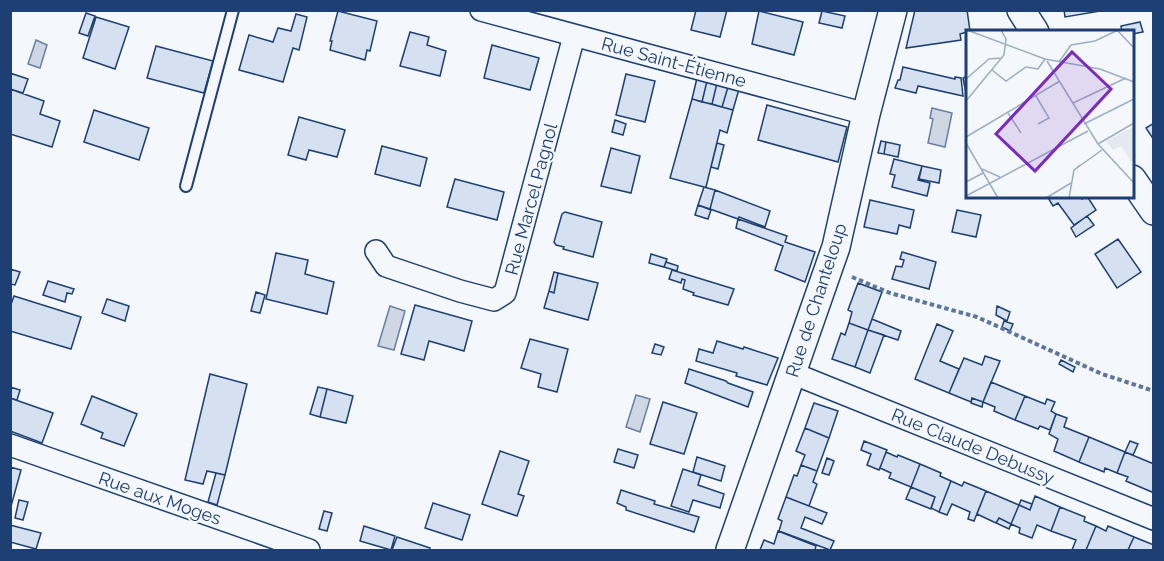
<svg xmlns="http://www.w3.org/2000/svg" width="1164" height="561" viewBox="0 0 1164 561" font-family="Raleway,sans-serif">
  <rect width="100%" height="100%" fill="#f4f7fb"/>
  <path fill="#cfd7e4" stroke="#687fa3" stroke-width="1.5" d="M 36,40 L 47,45 L 40,68 L 28,64 Z
    M 932,108 L 952,113 L 945,147 L 928,143 L 933,119 L 930,118 Z
    M 390,306 L 405,311 L 394,350 L 378,346 Z
    M 636,395 L 650,399 L 640,432 L 626,427 Z"/>
  <path fill="#d5e0f0" stroke="#1d3f73" stroke-width="1.5" d="M 696,10 L 727,10 L 720,37 L 691,30 Z
    M 915,10 L 967,10 L 970,31 L 960,34 L 961,40 L 906,48 Z
    M 1064,10 L 1106,10 L 1065,17 Z
    M 338,11 L 377,21 L 370,51 L 367,50 L 365,60 L 330,50 L 332,41 L 330,41 Z
    M 759,11 L 803,22 L 794,55 L 752,44 Z
    M 822,11 L 845,16 L 842,28 L 819,23 Z
    M 86,13 L 95,16 L 88,36 L 79,33 Z
    M 296,14 L 307,17 L 299,50 L 293,48 L 283,82 L 239,70 L 249,35 L 273,42 L 278,28 L 291,31 Z
    M 96,17 L 129,27 L 115,69 L 83,58 Z
    M 1140,22 L 1143,32 L 1132,34 L 1132,32 L 1122,32 L 1121,26 Z
    M 410,32 L 429,37 L 427,45 L 446,51 L 440,76 L 400,66 Z
    M 492,45 L 539,58 L 530,90 L 484,78 Z
    M 156,46 L 213,61 L 204,93 L 147,78 Z
    M 903,67 L 955,79 L 955,77 L 961,78 L 963,96 L 918,86 L 916,93 L 895,88 L 898,80 L 900,80 Z
    M 10,73 L 28,79 L 23,93 L 10,89 Z
    M 626,74 L 655,81 L 645,122 L 616,115 Z
    M 968,75 L 968,103 L 963,78 Z
    M 697,78 L 707,81 L 702,102 L 692,99 Z
    M 707,81 L 717,83 L 712,104 L 702,102 Z
    M 717,83 L 728,87 L 722,107 L 712,104 Z
    M 728,87 L 739,89 L 733,110 L 722,107 Z
    M 10,89 L 44,101 L 40,114 L 60,121 L 52,147 L 10,134 Z
    M 692,99 L 733,110 L 727,133 L 720,130 L 706,187 L 704,187 L 670,178 Z
    M 767,105 L 847,127 L 838,162 L 758,140 Z
    M 94,110 L 149,128 L 139,160 L 84,142 Z
    M 299,117 L 345,130 L 337,157 L 309,150 L 306,160 L 288,155 Z
    M 615,120 L 626,124 L 623,135 L 612,132 Z
    M 1154,123 L 1154,140 L 1146,128 Z
    M 881,141 L 886,142 L 884,154 L 878,153 Z
    M 886,142 L 900,145 L 898,157 L 884,154 Z
    M 717,143 L 724,145 L 718,169 L 711,167 Z
    M 382,146 L 427,158 L 420,186 L 375,174 Z
    M 611,148 L 640,156 L 631,193 L 601,186 Z
    M 894,159 L 922,166 L 918,180 L 930,183 L 927,196 L 892,187 L 895,175 L 890,174 Z
    M 922,166 L 941,170 L 939,183 L 919,179 Z
    M 455,179 L 504,192 L 497,220 L 447,207 Z
    M 704,187 L 715,190 L 710,209 L 698,205 Z
    M 715,190 L 770,211 L 765,227 L 739,217 L 738,219 L 710,209 Z
    M 1047,196 L 1080,196 L 1082,199 L 1087,196 L 1096,210 L 1074,225 L 1058,203 L 1053,206 Z
    M 870,200 L 914,210 L 910,228 L 899,225 L 897,234 L 864,227 Z
    M 698,205 L 711,210 L 708,219 L 695,215 Z
    M 957,210 L 981,215 L 976,237 L 952,232 Z
    M 565,212 L 602,222 L 593,257 L 563,249 L 564,247 L 556,245 L 554,242 L 562,214 Z
    M 1087,216 L 1094,225 L 1076,237 L 1071,228 Z
    M 738,219 L 787,236 L 785,242 L 815,252 L 805,282 L 775,270 L 783,246 L 736,228 Z
    M 1118,239 L 1141,272 L 1117,288 L 1095,254 Z
    M 902,252 L 936,262 L 929,289 L 892,279 L 896,266 L 902,267 L 904,260 L 900,259 Z
    M 276,253 L 308,260 L 305,274 L 334,282 L 327,314 L 266,299 Z
    M 651,254 L 667,259 L 664,267 L 649,263 Z
    M 666,262 L 678,266 L 677,271 L 664,267 Z
    M 10,269 L 20,272 L 15,285 L 10,284 Z
    M 672,270 L 734,289 L 728,305 L 693,295 L 694,293 L 683,289 L 685,280 L 682,279 L 681,283 L 669,279 Z
    M 554,272 L 558,273 L 554,293 L 549,291 Z
    M 558,273 L 598,283 L 588,320 L 544,308 L 549,291 L 554,293 Z
    M 48,281 L 74,289 L 72,294 L 67,293 L 65,302 L 43,295 Z
    M 858,283 L 882,292 L 868,330 L 849,323 L 852,312 L 848,310 Z
    M 256,292 L 265,295 L 260,313 L 251,311 Z
    M 14,296 L 81,317 L 71,349 L 10,331 L 10,307 Z
    M 107,299 L 129,306 L 125,321 L 102,313 Z
    M 415,305 L 472,321 L 464,351 L 429,341 L 424,360 L 401,354 Z
    M 997,306 L 1010,312 L 1007,321 L 996,315 Z
    M 872,319 L 901,331 L 898,340 L 868,330 Z
    M 1004,321 L 1013,324 L 1010,331 L 1002,327 Z
    M 849,323 L 868,330 L 855,367 L 832,359 L 841,333 L 845,335 Z
    M 937,324 L 953,331 L 940,361 L 959,369 L 949,393 L 915,379 Z
    M 868,330 L 884,335 L 870,373 L 855,367 Z
    M 530,339 L 568,349 L 557,392 L 538,387 L 541,374 L 521,368 Z
    M 717,341 L 743,349 L 744,347 L 778,358 L 767,385 L 736,376 L 737,373 L 696,361 L 699,349 L 713,353 Z
    M 655,344 L 664,347 L 661,355 L 652,353 Z
    M 985,356 L 1000,361 L 983,402 L 972,398 L 971,402 L 949,393 L 964,358 L 982,365 Z
    M 1061,360 L 1075,367 L 1073,372 L 1059,364 Z
    M 689,369 L 726,381 L 728,383 L 753,392 L 748,407 L 685,383 Z
    M 210,374 L 247,384 L 225,475 L 207,471 L 203,484 L 185,480 Z
    M 991,382 L 1025,396 L 1015,420 L 994,411 L 995,407 L 983,402 Z
    M 10,387 L 20,390 L 17,400 L 10,398 Z
    M 318,387 L 327,389 L 320,417 L 310,414 Z
    M 327,389 L 353,396 L 346,423 L 320,417 Z
    M 92,396 L 137,414 L 124,446 L 101,438 L 103,433 L 81,424 Z
    M 1025,396 L 1045,404 L 1047,399 L 1055,402 L 1051,411 L 1056,414 L 1050,430 L 1040,426 L 1038,429 L 1015,420 Z
    M 10,398 L 53,413 L 42,443 L 10,431 Z
    M 972,398 L 983,402 L 982,407 L 971,403 Z
    M 663,402 L 697,413 L 684,454 L 650,444 Z
    M 814,403 L 838,411 L 829,438 L 805,428 Z
    M 1056,414 L 1067,418 L 1064,427 L 1089,437 L 1079,462 L 1054,451 L 1058,439 L 1049,434 Z
    M 805,428 L 829,438 L 817,471 L 801,465 L 805,455 L 796,451 Z
    M 1089,437 L 1125,452 L 1117,473 L 1105,468 L 1104,472 L 1079,462 Z
    M 864,441 L 887,450 L 879,470 L 867,465 L 871,454 L 861,450 Z
    M 1130,441 L 1138,444 L 1133,455 L 1125,452 Z
    M 618,449 L 638,455 L 634,468 L 614,462 Z
    M 500,451 L 529,461 L 518,494 L 524,496 L 517,516 L 482,504 Z
    M 886,452 L 897,457 L 898,455 L 920,464 L 911,487 L 889,478 L 891,473 L 880,468 Z
    M 1125,452 L 1154,464 L 1154,489 L 1152,492 L 1126,481 L 1128,477 L 1117,473 Z
    M 697,457 L 725,466 L 721,481 L 693,472 Z
    M 827,458 L 834,461 L 829,475 L 822,473 Z
    M 920,464 L 941,473 L 940,476 L 951,481 L 939,512 L 931,508 L 935,497 L 911,487 Z
    M 801,465 L 817,471 L 813,482 L 817,484 L 809,506 L 786,497 L 794,475 L 797,476 Z
    M 10,467 L 21,470 L 10,510 Z
    M 683,469 L 701,475 L 698,485 L 724,494 L 720,508 L 693,500 L 689,512 L 671,506 Z
    M 216,473 L 225,475 L 217,505 L 208,502 Z
    M 951,481 L 962,486 L 964,482 L 986,491 L 974,521 L 968,519 L 970,512 L 952,504 L 947,515 L 939,512 Z
    M 911,487 L 935,497 L 931,509 L 906,499 Z
    M 621,490 L 655,501 L 654,504 L 699,517 L 694,532 L 626,510 L 626,507 L 617,503 Z
    M 986,491 L 1019,505 L 1011,524 L 999,518 L 996,523 L 977,514 Z
    M 1035,496 L 1060,507 L 1051,531 L 1037,525 L 1032,538 L 1019,533 L 1020,528 L 1011,524 L 1019,505 L 1030,510 Z
    M 786,497 L 827,513 L 822,524 L 805,517 L 801,528 L 834,541 L 830,550 L 779,531 L 782,521 L 778,519 Z
    M 19,500 L 28,502 L 23,520 L 15,518 Z
    M 1021,500 L 1032,504 L 1030,510 L 1019,505 Z
    M 433,503 L 470,515 L 462,540 L 425,528 Z
    M 1060,507 L 1085,517 L 1084,521 L 1096,526 L 1086,550 L 1072,550 L 1076,540 L 1051,531 Z
    M 324,511 L 332,513 L 327,531 L 319,529 Z
    M 999,518 L 1011,524 L 1009,529 L 996,523 Z
    M 10,525 L 41,533 L 36,549 L 10,542 Z
    M 364,526 L 395,536 L 391,550 L 360,541 Z
    M 1096,526 L 1106,531 L 1108,526 L 1134,537 L 1128,550 L 1086,550 Z
    M 778,531 L 816,546 L 815,550 L 760,550 L 764,540 L 774,544 Z
    M 397,537 L 430,548 L 429,550 L 392,550 Z
    M 1134,537 L 1154,545 L 1154,550 L 1128,550 Z"/>
  <g fill="none" stroke-linecap="round" stroke-linejoin="round">
    <defs>
      <path id="service" d="M 186,186 L 233,10"/>
      <path id="minor" d="M 481,10 L 866,114
        M 376,251 L 386,266 L 460,291 L 494,300 L 505,293 L 574,36
        M 792,373 L 1154,519
        M 10,445 L 309,550"/>
      <path id="tertiary" d="M 1021,10 L 1035,32
        M 1132,179 L 1154,211
        M 730,550 L 836,247 L 866,114 L 893,10"/>
    </defs>
    <use href="#service" stroke="#1d3f73" stroke-width="14"/>
    <use href="#minor" stroke="#1d3f73" stroke-width="24"/>
    <use href="#tertiary" stroke="#1d3f73" stroke-width="30"/>
    <path stroke="#5e769c" stroke-width="4" stroke-dasharray="4.5 3" stroke-linecap="butt" d="M 852,277 L 890,293 L 977,317 L 1102,374 L 1154,391"/>
    <use href="#service" stroke="#f4f7fb" stroke-width="10"/>
    <use href="#minor" stroke="#f4f7fb" stroke-width="21"/>
    <use href="#tertiary" stroke="#f4f7fb" stroke-width="27"/>
  </g>
  <g text-anchor="middle" dominant-baseline="central" stroke-width="4.5" stroke-linejoin="round" paint-order="stroke">
    <g font-size="18" fill="#1d3f73" stroke="#f4f7fb">
      <text transform="translate(674 62) rotate(15)">Rue Saint-Étienne</text>
      <text transform="translate(531 199) rotate(-75)">Rue Marcel Pagnol</text>
      <text transform="translate(816 300) rotate(-72)">Rue de Chanteloup</text>
      <text transform="translate(973 446) rotate(22)">Rue Claude Debussy</text>
      <text transform="translate(160 498) rotate(19)">Rue aux Moges</text>
    </g>
  </g>
  <g transform="translate(966 30)">
    <rect width="168" height="168" fill="#f4f7fb"/>
    <path d="M 168,97 L 168,130 L 165,131 L 155,116 L 147,120 L 140,111 Z" fill="#e3e9f0"/>
    <path fill="none" stroke="#9eadc5" stroke-width="1.5" d="M 1,0 L 79,29 L 134,39 L 168,52M 151,0 L 168,18M 81,31 L 132,114 L 168,153M 93,32 L 105,15 L 129,11 L 152,0M 26,40 L 40,51 L 60,37 L 72,39 L 79,29M 0,49 L 23,29 L 36,28M 70,66 L 83,88 L 72,94M 0,71 L 38,25 L 40,9 L 35,0M 107,73 L 160,48M 42,83 L 55,103M 118,94 L 168,69M 0,107 L 94,51M 0,113 L 32,168M 132,114 L 168,93M 114,135 L 108,140 L 136,120M 16,139 L 34,147M 0,152 L 17,143M 0,166 L 122,101M 80,168 L 105,153M 103,168 L 108,140"/>
    <path fill="#7b2cbf" fill-opacity="0.15" stroke="#7b2cbf" stroke-width="3" d="M 106,22 L 145,59 L 69,141 L 30,104 Z"/>
    <rect width="168" height="168" fill="none" stroke="#1d3f73" stroke-width="3"/>
  </g>
  <rect width="1164" height="561" fill="none" stroke="#1d3f73" stroke-width="24"/>
</svg>
